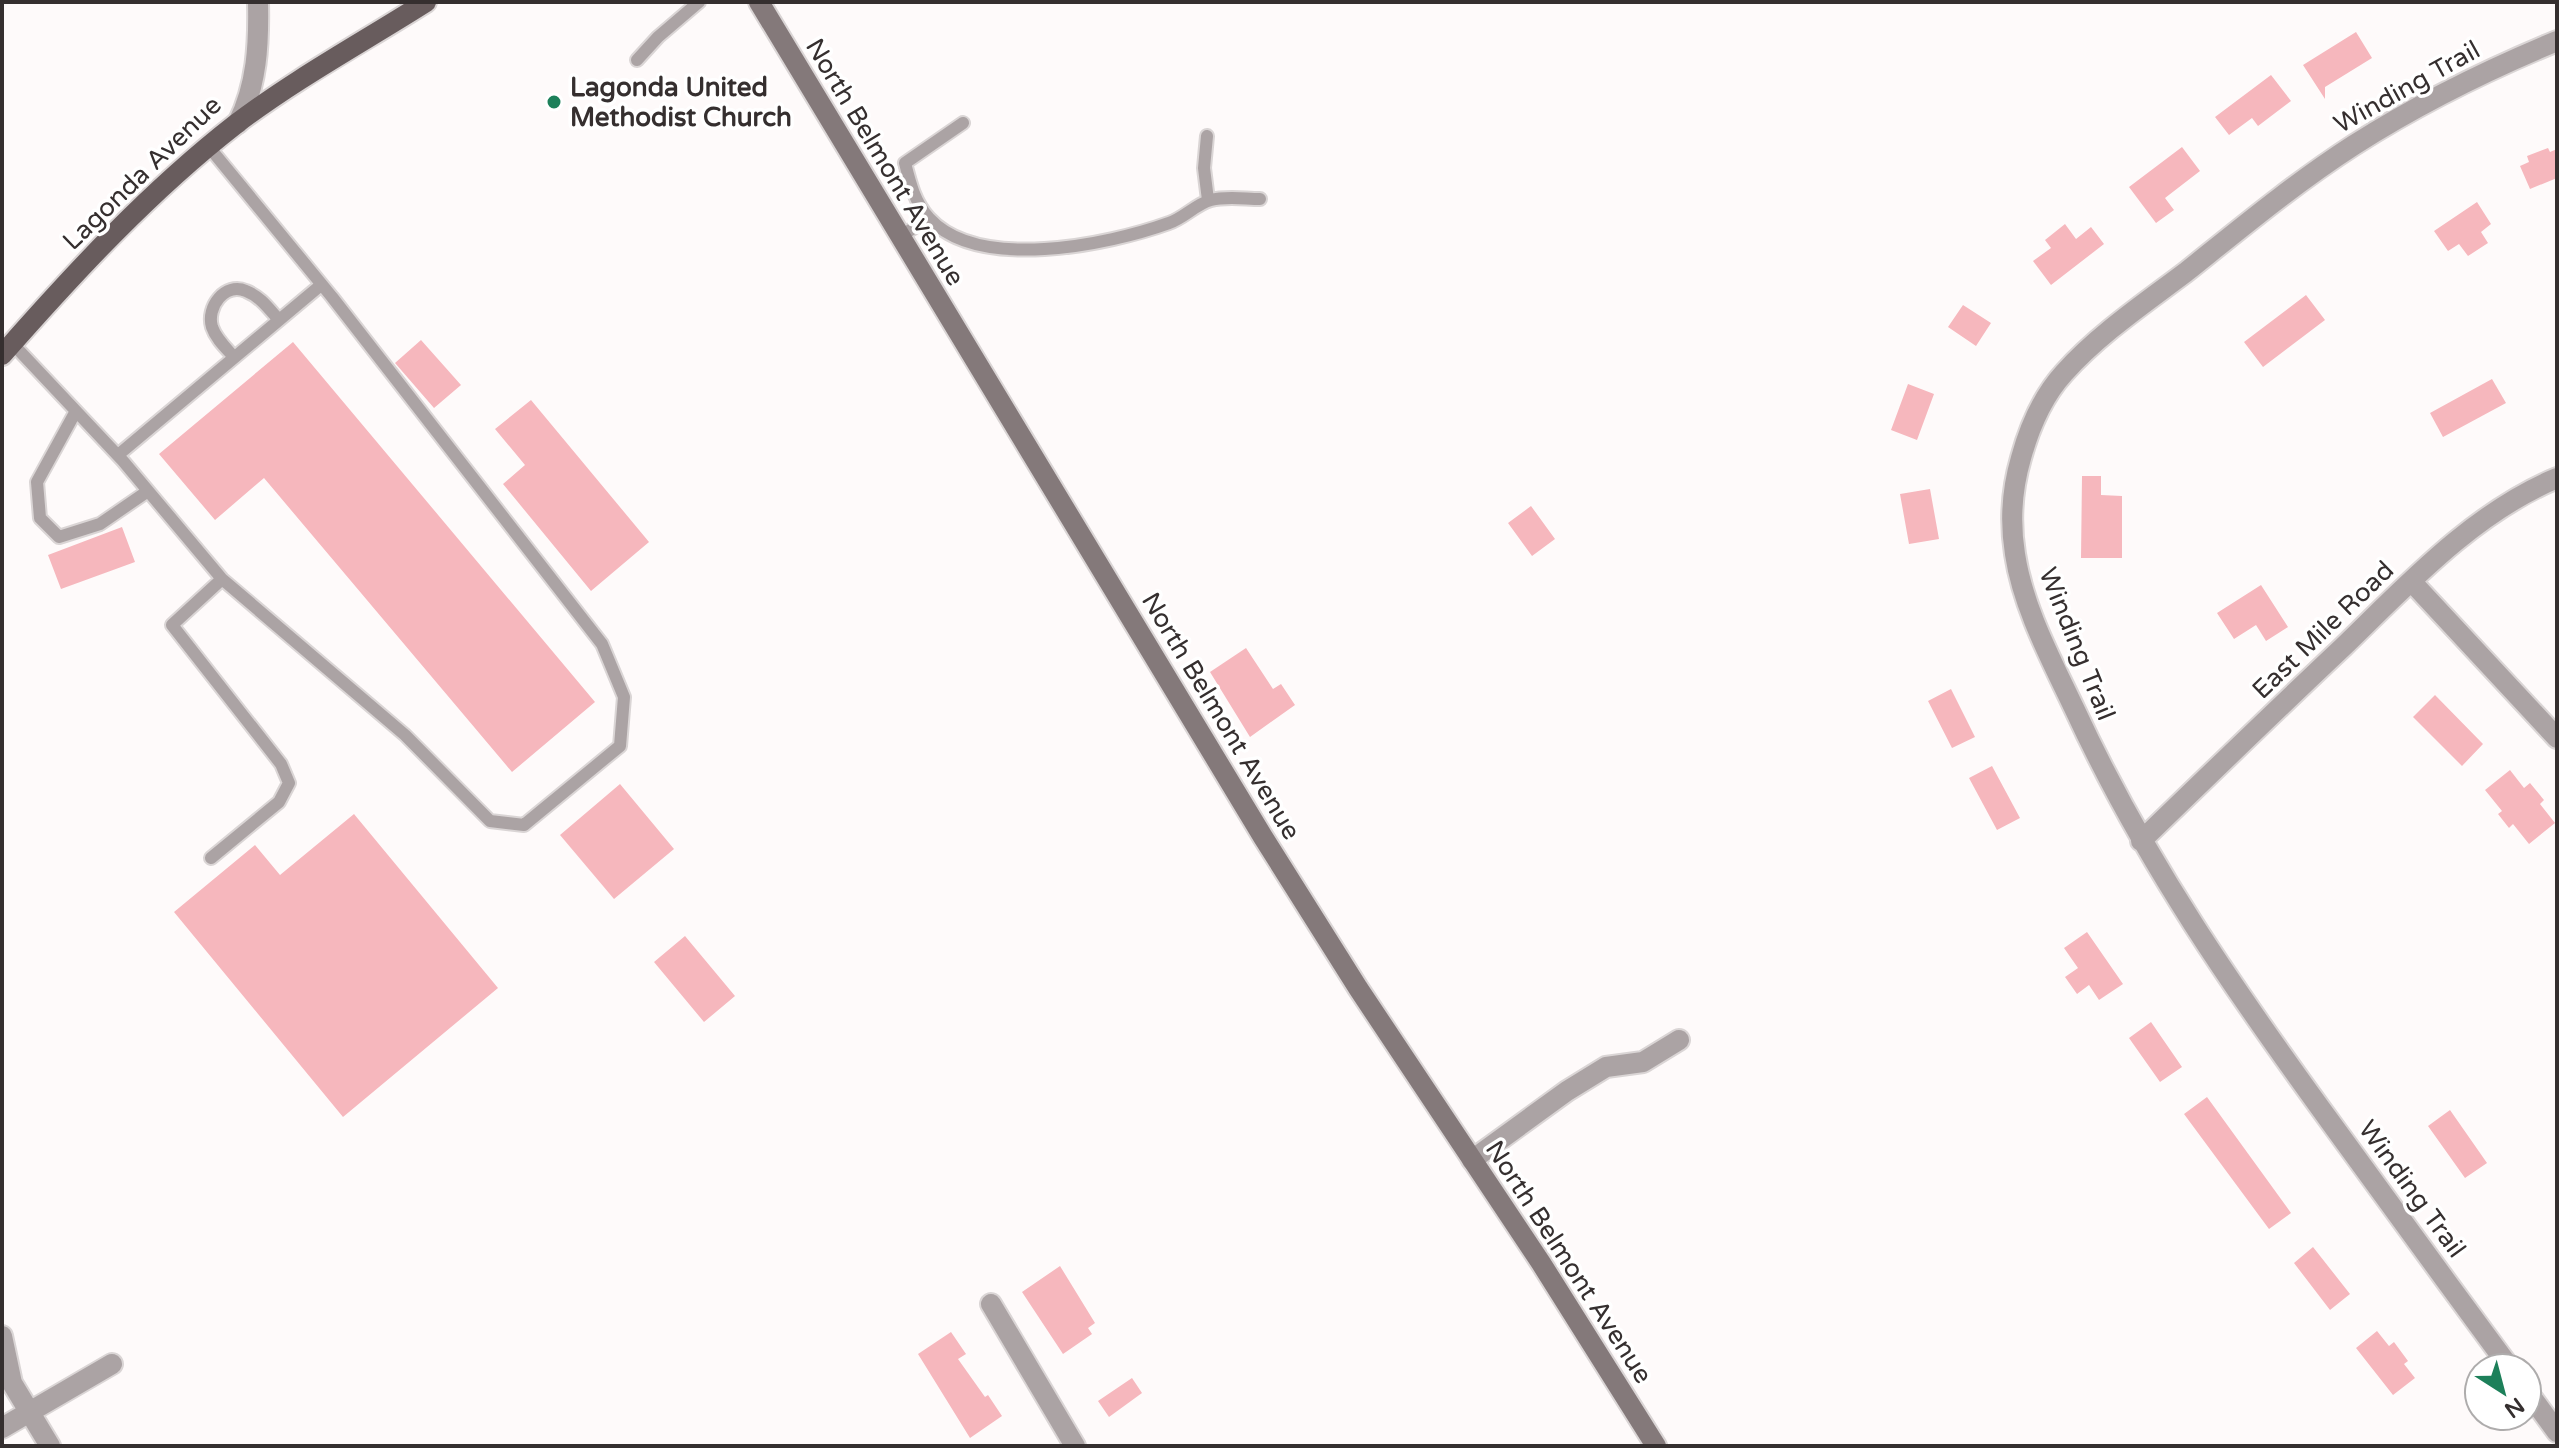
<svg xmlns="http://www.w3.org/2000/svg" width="2559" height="1448" viewBox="0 0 2559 1448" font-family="'Varela Round',sans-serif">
  <rect width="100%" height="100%" fill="#fefafa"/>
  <path fill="#f6b7bd" d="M 2356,32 L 2372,58 L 2325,87 L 2325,99 L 2303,65 Z
    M 2271,75 L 2291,101 L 2258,126 L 2252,118 L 2229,135 L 2215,117 Z
    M 2182,147 L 2200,171 L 2165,198 L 2174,210 L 2156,223 L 2129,187 Z
    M 2548,148 L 2550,152 L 2557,149 L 2557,178 L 2530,189 L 2520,166 L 2529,162 L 2527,156 Z
    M 2477,202 L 2491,224 L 2481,232 L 2488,243 L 2468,256 L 2459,244 L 2448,251 L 2434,231 Z
    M 2065,224 L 2076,239 L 2091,227 L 2104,244 L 2051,285 L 2033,261 L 2051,248 L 2045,240 Z
    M 2306,295 L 2325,320 L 2263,367 L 2244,342 Z
    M 1963,305 L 1991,323 L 1976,346 L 1948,327 Z
    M 421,340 L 461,385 L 434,408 L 395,363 Z
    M 293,342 L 595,702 L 512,772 L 264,478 L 215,520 L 159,454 Z
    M 2492,379 L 2506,403 L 2443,437 L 2430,413 Z
    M 1908,384 L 1934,394 L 1917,440 L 1891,430 Z
    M 531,400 L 649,542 L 591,591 L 503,484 L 525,465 L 495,429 Z
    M 2082,476 L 2101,476 L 2101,495 L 2122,496 L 2122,558 L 2081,558 Z
    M 1930,489 L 1939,539 L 1909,544 L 1900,494 Z
    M 1531,506 L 1555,539 L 1532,556 L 1508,523 Z
    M 122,527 L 135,562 L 61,589 L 48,555 Z
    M 2261,585 L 2288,627 L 2266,641 L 2256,625 L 2234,639 L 2217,613 Z
    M 1246,648 L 1273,689 L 1281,684 L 1295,705 L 1250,737 L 1210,672 Z
    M 1951,689 L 1975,737 L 1952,748 L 1928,701 Z
    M 2435,695 L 2483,744 L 2462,766 L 2413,717 Z
    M 1992,766 L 2020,818 L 1997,830 L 1969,778 Z
    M 2510,770 L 2524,788 L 2530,783 L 2544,800 L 2540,804 L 2555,823 L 2529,844 L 2513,824 L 2509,828 L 2498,814 L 2502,811 L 2485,790 Z
    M 620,784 L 674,849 L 614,899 L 560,835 Z
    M 354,814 L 498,988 L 343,1117 L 174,912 L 255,845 L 280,875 Z
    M 2087,932 L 2123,984 L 2099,1000 L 2089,985 L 2077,994 L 2065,977 L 2078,968 L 2064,948 Z
    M 685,936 L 735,996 L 704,1022 L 654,962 Z
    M 2151,1022 L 2182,1067 L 2160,1082 L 2129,1038 Z
    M 2207,1097 L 2291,1213 L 2269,1229 L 2184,1114 Z
    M 2450,1110 L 2487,1163 L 2465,1178 L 2428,1126 Z
    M 2313,1247 L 2350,1294 L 2330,1310 L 2294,1263 Z
    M 1060,1266 L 1095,1323 L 1088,1328 L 1092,1334 L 1063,1354 L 1022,1292 Z
    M 2377,1331 L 2389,1346 L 2394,1342 L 2408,1361 L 2404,1364 L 2415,1378 L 2393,1395 L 2356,1348 Z
    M 951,1332 L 966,1354 L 958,1359 L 985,1397 L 988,1395 L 1002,1416 L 970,1438 L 918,1354 Z
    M 1132,1378 L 1142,1393 L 1109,1417 L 1098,1401 Z"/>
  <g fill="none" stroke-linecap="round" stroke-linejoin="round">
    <defs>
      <path id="lane" d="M 637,60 L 658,37 L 699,2
        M 963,123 L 905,163 C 910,183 915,203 929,218 C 978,272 1108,245 1169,223 C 1184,218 1196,204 1211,200 C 1226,196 1245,199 1260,199
        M 1207,136 L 1204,168 L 1208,200
        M 900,237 L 928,218
        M 12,343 L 123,461 L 222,579 L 405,735 L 490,821 L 524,825 L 620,746 L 624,697 L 602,644 L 332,297 L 209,147
        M 234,357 C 226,348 216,339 212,327 C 206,307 225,282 246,291 C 261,297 269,309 279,320
        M 76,411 L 37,482 L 40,518 L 59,537 L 100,524 L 148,491
        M 118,455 L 321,285
        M 211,858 L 279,802 L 289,783 L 281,764 L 172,625 L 222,579"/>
      <path id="street" d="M 238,123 C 257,85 259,44 258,2
        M 2411,581 L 2557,738
        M 2141,841 C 2208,776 2275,711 2343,647 C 2407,585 2473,513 2557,478
        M 1472,1160 L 1567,1091 L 1606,1067 L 1643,1062 L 1679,1040
        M 991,1304 L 1075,1446
        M 2,1336 L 12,1383 L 50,1446
        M 2510,1368 C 2451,1288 2392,1207 2334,1127 C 2235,991 2145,862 2075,710 C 2052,661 2023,608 2015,554 C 2010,523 2012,489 2021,458 C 2029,429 2043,396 2064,373 C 2099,334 2145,303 2186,272 C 2241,228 2295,183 2354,145 C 2418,104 2487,70 2557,41
        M 2527,1391 L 2557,1432
        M 2,1428 L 112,1364"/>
      <path id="secondary" d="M 759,2 L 1263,837 L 1358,988 L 1541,1263 L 1656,1446"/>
      <path id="primary" d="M 2,355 C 74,273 150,191 236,124 C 295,79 363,42 426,2"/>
    </defs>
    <use href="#lane" stroke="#dad5d5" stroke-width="16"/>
    <use href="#street" stroke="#dad5d5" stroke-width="24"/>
    <use href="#secondary" stroke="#dad5d5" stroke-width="24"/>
    <use href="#primary" stroke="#dad5d5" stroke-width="24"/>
    <use href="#lane" stroke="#aba3a4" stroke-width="12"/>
    <use href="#street" stroke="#aba3a4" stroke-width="20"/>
    <use href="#secondary" stroke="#84797a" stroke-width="20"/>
    <use href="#primary" stroke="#685c5d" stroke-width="20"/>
  </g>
  <circle fill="#1d805a" stroke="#fff" stroke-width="3" cx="554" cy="102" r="8"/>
  <g text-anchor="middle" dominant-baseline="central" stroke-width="7" stroke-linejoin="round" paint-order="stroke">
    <g font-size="26" font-weight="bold" fill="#352f2f" stroke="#fff" text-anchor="start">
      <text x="570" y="87">Lagonda United<tspan x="570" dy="30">Methodist Church</tspan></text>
    </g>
    <g font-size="26" fill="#352f2f" stroke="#fff">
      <text transform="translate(2407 87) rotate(-29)">Winding Trail</text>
      <text transform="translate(885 162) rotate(59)">North Belmont Avenue</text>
      <text transform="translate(142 173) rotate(-44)">Lagonda Avenue</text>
      <text transform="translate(2323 630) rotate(-44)">East Mile Road</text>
      <text transform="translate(2077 644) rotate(68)">Winding Trail</text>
      <text transform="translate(1221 716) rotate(59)">North Belmont Avenue</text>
      <text transform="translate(2412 1189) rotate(54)">Winding Trail</text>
      <text transform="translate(1569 1262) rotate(57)">North Belmont Avenue</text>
    </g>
  </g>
  <rect width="2559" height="1448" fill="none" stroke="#352f2f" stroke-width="8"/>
  <g transform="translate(2503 1392) rotate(144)"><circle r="38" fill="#ffffff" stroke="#aeacac" stroke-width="2"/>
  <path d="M0-6L14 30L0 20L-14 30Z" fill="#1d805a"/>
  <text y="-12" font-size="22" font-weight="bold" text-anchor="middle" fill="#352f2f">N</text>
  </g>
</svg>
